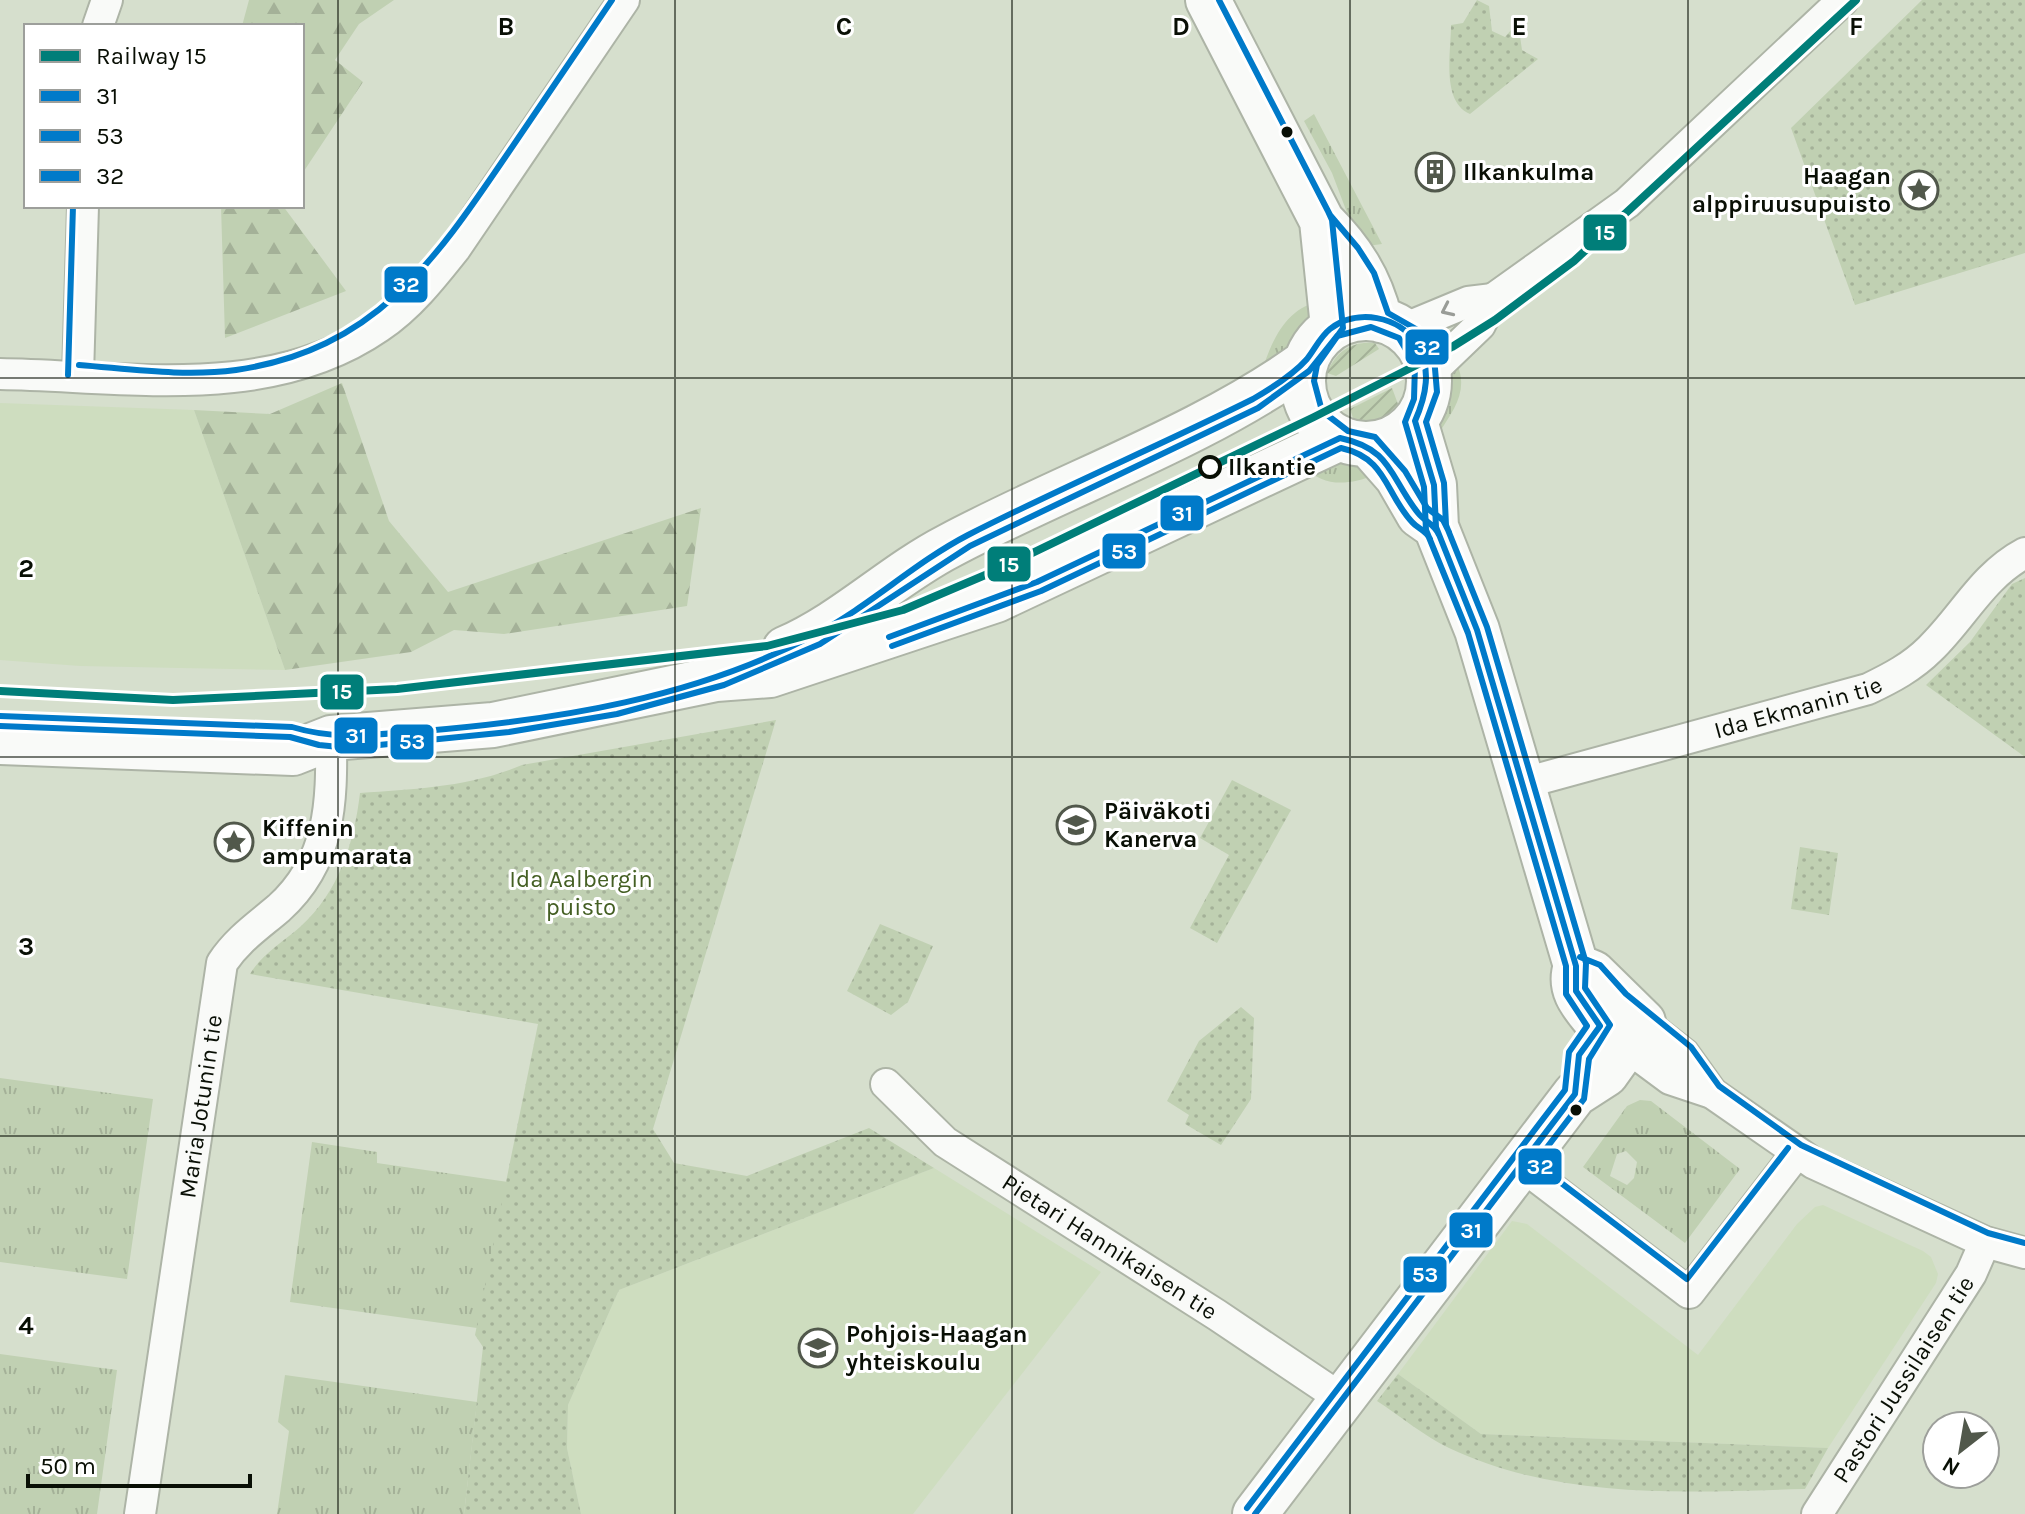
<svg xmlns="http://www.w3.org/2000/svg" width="2025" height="1514" viewBox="0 0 2025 1514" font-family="Karla,sans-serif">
  <defs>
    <pattern id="grass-tufts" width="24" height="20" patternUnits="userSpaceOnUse" patternTransform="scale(2)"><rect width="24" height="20" fill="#c0d0b2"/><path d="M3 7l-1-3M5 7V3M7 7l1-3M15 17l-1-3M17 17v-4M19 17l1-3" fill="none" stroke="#a4b198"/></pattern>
    <pattern id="forest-firs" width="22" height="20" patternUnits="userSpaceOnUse" patternTransform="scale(2)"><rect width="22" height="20" fill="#c0d0b2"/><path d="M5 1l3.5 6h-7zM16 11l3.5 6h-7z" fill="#a4b198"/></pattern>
    <pattern id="park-dots" width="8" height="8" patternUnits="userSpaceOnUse" patternTransform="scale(2)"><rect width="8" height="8" fill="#c0d0b2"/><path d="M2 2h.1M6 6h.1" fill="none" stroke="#a4b198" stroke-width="1.8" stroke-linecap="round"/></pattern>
    <pattern id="garden-furrows" width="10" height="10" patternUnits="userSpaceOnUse" patternTransform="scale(2)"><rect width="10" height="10" fill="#c0d0b2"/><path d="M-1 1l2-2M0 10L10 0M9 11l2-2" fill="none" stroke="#a4b198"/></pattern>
  </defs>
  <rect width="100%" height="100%" fill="#d6dfcd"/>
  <path fill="#ceddbf" d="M 0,403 L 194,410 L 285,670 L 80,666 L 0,660 Z
    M 934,1168 L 1101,1272 L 913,1514 L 581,1514 L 567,1448 L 568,1405 L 619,1290 Z
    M 1823,1205 L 1923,1251 L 1931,1257 L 1938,1274 L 1936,1283 L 1828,1448 L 1481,1434 L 1398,1374 L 1512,1221 L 1527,1224 L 1698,1355 L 1797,1224 L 1815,1207 Z"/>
  <path fill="url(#grass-tufts)" fill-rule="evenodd" d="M 1314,114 L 1382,244 L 1360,247 L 1332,173 L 1304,121 Z
    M 1318,302 L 1289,359 L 1263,368 C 1272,340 1287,308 1318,302 Z
    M 1457,364 C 1469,391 1453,411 1439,433 L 1435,418 Z
    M 1337,459 L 1352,462 L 1375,475 C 1349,485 1323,488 1304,466 Z
    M 0,1078 L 153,1099 L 127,1279 L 0,1262 Z
    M 1640,1100 L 1651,1101 L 1740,1169 L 1685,1243 L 1583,1167 L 1627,1106 ZM 1626,1151 L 1637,1162 L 1634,1178 L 1627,1185 L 1610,1176 L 1617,1154 Z
    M 312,1142 L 377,1152 L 377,1163 L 508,1182 L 477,1328 L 290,1302 Z
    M 0,1354 L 117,1370 L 97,1514 L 0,1514 Z
    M 285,1375 L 477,1402 L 464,1514 L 277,1514 L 289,1431 L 278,1422 Z"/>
  <path fill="url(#forest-firs)" d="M 249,0 L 394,0 L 359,24 L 335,60 L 363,82 L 302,174 L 302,26 L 242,26 Z
    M 221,206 L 283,206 L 346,291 L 225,338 Z
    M 342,383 L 389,521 L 448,592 L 701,508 L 687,606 L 504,634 L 454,630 L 411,652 L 285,670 L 194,410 L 270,414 Z"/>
  <path fill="url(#park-dots)" d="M 1477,0 L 1489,6 L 1492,31 L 1505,37 L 1512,29 L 1520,36 L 1522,50 L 1538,59 L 1470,114 C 1441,102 1451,53 1451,25 L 1463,23 Z
    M 1922,0 L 2025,0 L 2025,253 L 1855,305 L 1791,128 Z
    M 2025,578 L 2025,757 L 1926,685 L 1970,642 L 2012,584 Z
    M 776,720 L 653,1129 L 674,1163 L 747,1176 L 869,1128 L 934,1168 L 619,1290 L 568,1405 L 567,1448 L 581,1514 L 464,1514 L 483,1347 L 475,1335 L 538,1024 L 250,974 C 263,953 282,943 300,927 C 339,892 354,843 360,793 C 415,789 470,787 522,765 Z
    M 1232,780 L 1291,810 L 1217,943 L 1190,928 L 1229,855 L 1200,838 Z
    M 1800,847 L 1838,853 L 1829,915 L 1791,909 Z
    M 880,924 L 933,946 L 908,1002 L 891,1015 L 847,991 Z
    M 1241,1007 L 1254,1018 L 1251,1099 L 1221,1145 L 1185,1124 L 1189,1115 L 1167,1101 L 1199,1041 Z
    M 1398,1374 L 1481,1434 L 1828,1448 L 1805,1489 C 1685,1492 1561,1501 1449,1448 C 1424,1436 1400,1416 1377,1401 Z"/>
  <path fill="url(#garden-furrows)" d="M 1375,343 L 1379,349 L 1336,376 L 1327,373 C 1336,351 1352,341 1375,343 Z
    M 1392,388 L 1398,404 C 1387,419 1373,424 1354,421 L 1350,409 Z"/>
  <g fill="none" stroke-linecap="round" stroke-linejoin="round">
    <defs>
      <g id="minor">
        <path d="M 98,26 L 107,0"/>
        <path d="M 1403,329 L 1468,302 L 1493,299"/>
        <path d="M 0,374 C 125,376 269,403 379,327 C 409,307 432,278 455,249 L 624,0"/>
        <path d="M 1429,374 L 1480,325 L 1493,299 L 1627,203 L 1843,0"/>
        <path d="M 78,375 L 83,206"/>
        <path id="s1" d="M 1524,783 L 1868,689 C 1891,678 1912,667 1930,649 C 1964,616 1982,576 2025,553"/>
        <path d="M 1643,1022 L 1684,1054 L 1712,1093"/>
        <path d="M 1612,1036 L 1670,1079 L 1712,1093 L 1813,1163 L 1985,1242 L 2025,1253"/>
        <path id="s2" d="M 886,1084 L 945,1142 L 1217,1315 L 1342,1399"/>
        <path d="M 1521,1165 L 1689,1293 L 1796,1154"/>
        <path id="s3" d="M 140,1514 L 222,963 C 238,939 258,926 279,908 C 331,861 332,802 331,738"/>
        <path id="s4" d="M 1817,1514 L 1971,1274 L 1985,1242"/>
      </g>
      <path id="secondary" d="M 1208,0 L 1322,221 C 1351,250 1370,279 1380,320
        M 1322,221 L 1333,327
        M1303 381a63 63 0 1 1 126 0a63 63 0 1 1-126 0Z
        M 1415,421 L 1434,485 L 1436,527 L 1477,630 L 1576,966 C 1567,991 1585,1007 1600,1026
        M 1368,444 L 1397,477 L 1419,515 L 1436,527
        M 785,649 C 845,623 891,576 949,546 C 1065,484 1200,438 1306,362
        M 0,742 L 293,753 L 331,738 L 493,725 L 716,679 L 770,675 L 996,600 L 1340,438
        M 1255,1514 L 1575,1094 L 1606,1074 L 1643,1022 L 1593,973 L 1576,966"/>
    </defs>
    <use href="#minor" stroke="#adb4a6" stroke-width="34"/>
    <use href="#secondary" stroke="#adb4a6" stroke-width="48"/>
    <use href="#minor" stroke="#f9faf8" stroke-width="30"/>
    <use href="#secondary" stroke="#f9faf8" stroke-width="44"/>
    <defs>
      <path id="bus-1" d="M 889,637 L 1037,582 L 1340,438 C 1392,449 1389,476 1418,513 C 1425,522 1435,524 1439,535
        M 0,716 L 292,727 C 338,741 377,734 424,731 C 557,720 696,698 816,634 C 870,606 914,563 968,535 C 1062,487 1159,446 1253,399 C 1272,388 1293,375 1307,359 C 1315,349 1320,337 1330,329 C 1357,308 1399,316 1417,344 C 1432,369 1426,396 1415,421 L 1434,485 L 1436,527 L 1477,630 L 1576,966 L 1576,991 L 1600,1026 L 1579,1055 L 1575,1094 L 1255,1514"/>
      <path id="bus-2" d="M 892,646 L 1041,591 L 1341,448 C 1387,458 1385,493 1412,522 C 1418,529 1426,530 1430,539
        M 0,726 L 290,737 L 319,745 L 349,748 L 509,732 L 617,714 L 724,685 L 820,644 L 970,546 L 1258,408 L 1309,371 L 1337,336 L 1371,327 L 1399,338 L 1415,365 L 1414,399 L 1405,422 L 1424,487 L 1426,530 L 1468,633 L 1566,966 L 1566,994 L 1587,1026 L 1569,1052 L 1565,1090 L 1247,1508"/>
      <path id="bus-3" d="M 1219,0 L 1330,215 L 1358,248 L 1374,273 L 1388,313 L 1416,329 L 1434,357 L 1437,392 L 1426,422 L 1444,483 L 1446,525 L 1487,627 L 1586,963 L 1585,988 L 1610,1025 L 1589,1059 L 1584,1099 L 1535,1163 L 1687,1279 L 1788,1148
        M 1327,209 L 1332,220 L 1343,328 L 1317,365 L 1314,381 L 1322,411 L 1348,431 L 1375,437 L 1405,471 L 1427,508 L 1443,520 L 1449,532
        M 79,365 C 131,369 184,377 236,370 C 374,350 434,262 506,156 C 541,104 577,52 612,0
        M 68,375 L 73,206
        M 1580,957 L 1600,965 L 1626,994 L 1691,1047 L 1719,1086 L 1801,1145 L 1988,1233 L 2025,1243"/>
    </defs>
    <use href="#bus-1" stroke="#fff" stroke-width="12"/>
    <use href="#bus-2" stroke="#fff" stroke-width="12"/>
    <use href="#bus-3" stroke="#fff" stroke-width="12"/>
    <use href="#bus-1" stroke="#007ac9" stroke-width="6"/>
    <use href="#bus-2" stroke="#007ac9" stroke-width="6"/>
    <use href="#bus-3" stroke="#007ac9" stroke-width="6"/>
    <defs>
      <path id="rail-1" d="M 0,691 L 173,700 L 397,689 L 767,646 L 903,610 L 997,570 L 1314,417 L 1452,347 L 1495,320 L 1574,261 L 1856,0"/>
    </defs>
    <use href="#rail-1" stroke="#fff" stroke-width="14"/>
    <use href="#rail-1" stroke="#007e79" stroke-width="8"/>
  </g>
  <defs><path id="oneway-chevron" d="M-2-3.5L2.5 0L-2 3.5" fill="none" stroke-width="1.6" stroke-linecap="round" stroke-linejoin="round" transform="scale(2)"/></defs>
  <use stroke="#999c97" href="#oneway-chevron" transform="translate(1447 310) rotate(155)"/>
  <path fill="none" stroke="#090f05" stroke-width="2" stroke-opacity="0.55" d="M 338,0 L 338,1514M 675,0 L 675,1514M 1012,0 L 1012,1514M 1350,0 L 1350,1514M 1688,0 L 1688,1514M 0,378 L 2025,378M 0,757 L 2025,757M 0,1136 L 2025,1136"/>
  <defs>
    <symbol id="building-ring" viewBox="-11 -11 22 22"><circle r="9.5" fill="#fff" stroke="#51584b" stroke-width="1.5"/><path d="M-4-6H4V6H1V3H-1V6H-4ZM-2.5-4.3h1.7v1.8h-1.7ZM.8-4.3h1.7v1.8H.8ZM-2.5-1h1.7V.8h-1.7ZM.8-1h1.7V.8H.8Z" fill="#51584b"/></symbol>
    <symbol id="sight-ring" viewBox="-11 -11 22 22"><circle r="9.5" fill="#fff" stroke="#51584b" stroke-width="1.5"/><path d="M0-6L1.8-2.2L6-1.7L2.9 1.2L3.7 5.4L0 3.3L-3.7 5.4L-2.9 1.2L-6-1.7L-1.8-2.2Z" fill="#51584b"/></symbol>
    <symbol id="school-ring" viewBox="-11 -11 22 22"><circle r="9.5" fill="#fff" stroke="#51584b" stroke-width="1.5"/><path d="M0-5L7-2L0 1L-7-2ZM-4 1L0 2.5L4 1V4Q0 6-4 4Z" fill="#51584b"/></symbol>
  </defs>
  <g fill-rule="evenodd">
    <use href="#building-ring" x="1413" y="150" width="44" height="44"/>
    <use href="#sight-ring" x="1897" y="168" width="44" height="44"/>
    <use href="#school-ring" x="1054" y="803" width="44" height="44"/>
    <use href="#sight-ring" x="212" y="820" width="44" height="44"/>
    <use href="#school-ring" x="796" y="1326" width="44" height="44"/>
  </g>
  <g fill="#090f05" stroke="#fff" stroke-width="3">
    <circle cx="1287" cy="132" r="7"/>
    <circle cx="1576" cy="1110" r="7"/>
  </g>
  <circle fill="#fff" stroke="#090f05" stroke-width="4" cx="1210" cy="467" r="10"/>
  <g text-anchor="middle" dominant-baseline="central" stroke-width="6" stroke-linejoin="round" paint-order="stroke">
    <g font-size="24" font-weight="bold" fill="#090f05" stroke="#fff" text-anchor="start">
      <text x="1463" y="172">Ilkankulma</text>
      <text x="1891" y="176" text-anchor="end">Haagan<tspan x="1891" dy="28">alppiruusupuisto</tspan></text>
      <text x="1104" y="811">Päiväkoti<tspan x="1104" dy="28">Kanerva</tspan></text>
      <text x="262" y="828">Kiffenin<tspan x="262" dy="28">ampumarata</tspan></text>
      <text x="846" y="1334">Pohjois-Haagan<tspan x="846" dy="28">yhteiskoulu</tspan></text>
    </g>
    <g font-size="24" font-weight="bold" fill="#090f05" stroke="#fff" text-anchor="start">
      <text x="1228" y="467">Ilkantie</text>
    </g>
    <g font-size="24" fill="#090f05" stroke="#fff">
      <text stroke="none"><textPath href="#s1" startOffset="284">Ida Ekmanin tie</textPath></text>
      <text stroke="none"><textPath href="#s3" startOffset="412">Maria Jotunin tie</textPath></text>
      <text stroke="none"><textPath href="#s2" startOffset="278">Pietari Hannikaisen tie</textPath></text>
      <text stroke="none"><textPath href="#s4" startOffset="160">Pastori Jussilaisen tie</textPath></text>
    </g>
    <g font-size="24" fill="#445f23" stroke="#fff">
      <text x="581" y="879">Ida Aalbergin<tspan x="581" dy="28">puisto</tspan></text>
    </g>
  </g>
  <g font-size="26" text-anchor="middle" font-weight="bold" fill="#090f05" stroke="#fff" stroke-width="6" stroke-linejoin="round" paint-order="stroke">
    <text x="506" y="35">B</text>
    <text x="844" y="35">C</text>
    <text x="1181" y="35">D</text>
    <text x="1519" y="35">E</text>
    <text x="1856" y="35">F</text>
    <text x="26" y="577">2</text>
    <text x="26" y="955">3</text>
    <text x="26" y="1334">4</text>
  </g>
  <g stroke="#fff" stroke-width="3">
    <rect x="1582" y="213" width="46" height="39" rx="8" fill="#007e79"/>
    <rect x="383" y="265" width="46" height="39" rx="8" fill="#007ac9"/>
    <rect x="1404" y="328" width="46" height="38" rx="8" fill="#007ac9"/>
    <rect x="1159" y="494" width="46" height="38" rx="8" fill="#007ac9"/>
    <rect x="1101" y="532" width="46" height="38" rx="8" fill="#007ac9"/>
    <rect x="986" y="545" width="46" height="38" rx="8" fill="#007e79"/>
    <rect x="319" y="673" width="46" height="38" rx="8" fill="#007e79"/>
    <rect x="333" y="716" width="46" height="39" rx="8" fill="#007ac9"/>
    <rect x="389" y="723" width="46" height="38" rx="8" fill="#007ac9"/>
    <rect x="1517" y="1147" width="46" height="39" rx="8" fill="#007ac9"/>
    <rect x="1448" y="1211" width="46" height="38" rx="8" fill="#007ac9"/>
    <rect x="1402" y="1255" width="46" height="39" rx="8" fill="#007ac9"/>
  </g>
  <g font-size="22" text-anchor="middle" font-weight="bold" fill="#fff">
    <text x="1605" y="240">15</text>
    <text x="406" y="292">32</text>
    <text x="1427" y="355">32</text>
    <text x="1182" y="521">31</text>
    <text x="1124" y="559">53</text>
    <text x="1009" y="572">15</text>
    <text x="342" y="699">15</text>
    <text x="356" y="743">31</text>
    <text x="412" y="749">53</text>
    <text x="1540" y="1174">32</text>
    <text x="1471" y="1238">31</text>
    <text x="1425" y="1282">53</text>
  </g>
  <rect x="24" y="24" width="280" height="184" fill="#ffffff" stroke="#9d9f9b" stroke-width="2"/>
  <rect x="40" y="50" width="40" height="12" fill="#007e79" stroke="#9d9f9b" stroke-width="2"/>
  <text x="96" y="64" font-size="24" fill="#090f05">Railway 15</text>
  <rect x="40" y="90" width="40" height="12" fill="#007ac9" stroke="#9d9f9b" stroke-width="2"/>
  <text x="96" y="104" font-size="24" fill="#090f05">31</text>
  <rect x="40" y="130" width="40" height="12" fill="#007ac9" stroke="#9d9f9b" stroke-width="2"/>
  <text x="96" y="144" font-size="24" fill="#090f05">53</text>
  <rect x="40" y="170" width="40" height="12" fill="#007ac9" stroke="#9d9f9b" stroke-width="2"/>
  <text x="96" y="184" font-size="24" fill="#090f05">32</text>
  <g transform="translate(1961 1450) rotate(211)"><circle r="38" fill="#ffffff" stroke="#9d9f9b" stroke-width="2"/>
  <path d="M0-6L14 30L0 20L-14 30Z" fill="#51584b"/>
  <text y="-12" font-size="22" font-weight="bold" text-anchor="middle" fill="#090f05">N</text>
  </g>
  <path d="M28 1474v12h222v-12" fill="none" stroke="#090f05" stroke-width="4"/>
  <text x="40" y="1474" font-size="24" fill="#090f05" stroke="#ffffff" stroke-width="6" paint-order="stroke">50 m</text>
</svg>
